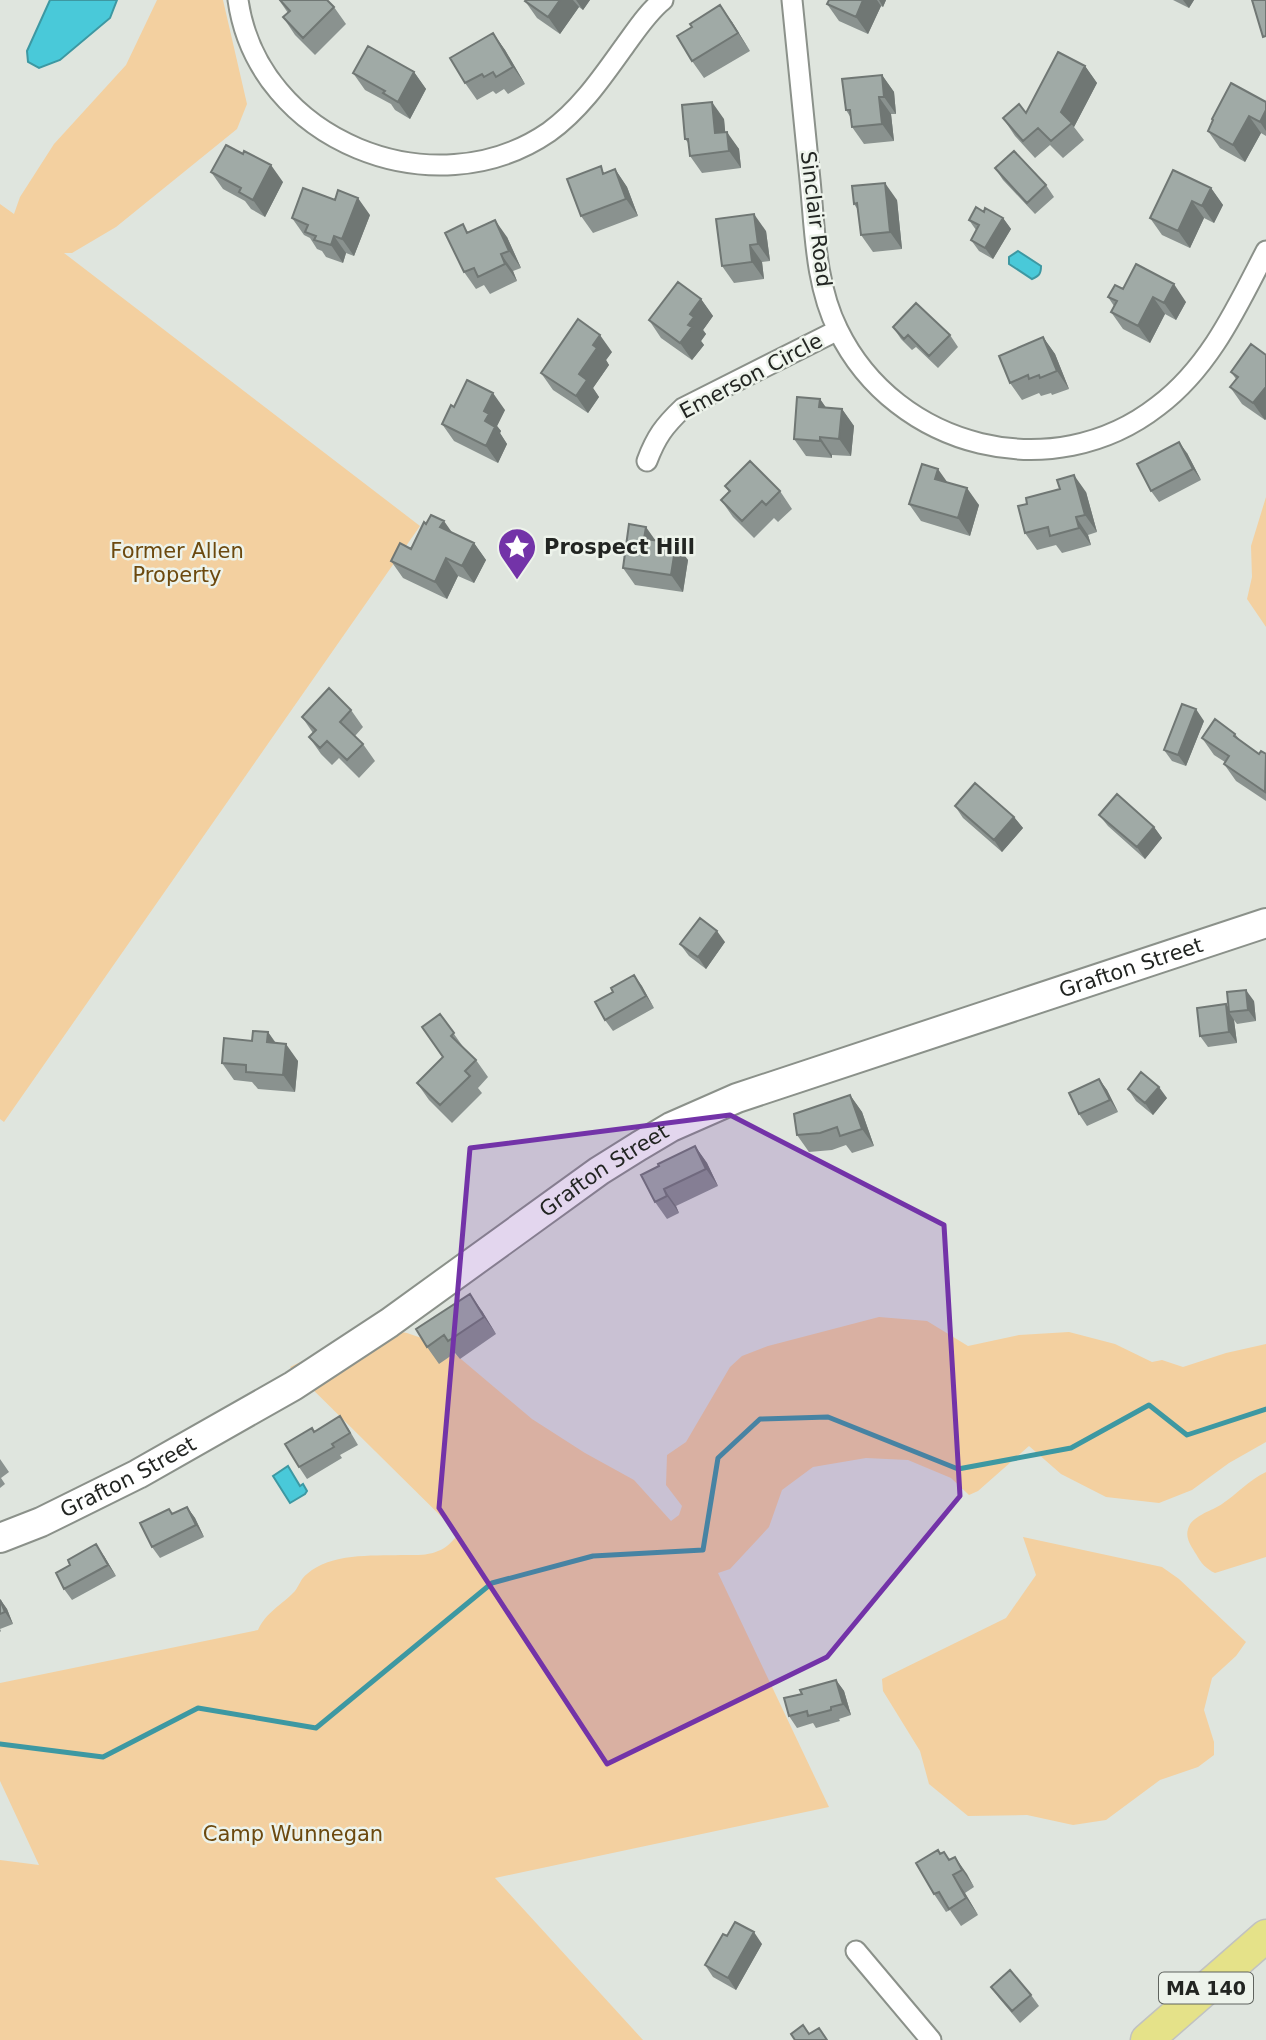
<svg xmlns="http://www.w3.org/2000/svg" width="1266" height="2040" viewBox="0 0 1266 2040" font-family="'DejaVu Sans',sans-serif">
  <rect width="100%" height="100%" fill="#dfe5de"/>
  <path fill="#f3d0a0" d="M 157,0 L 223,0 L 247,104 L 237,129 L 116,227 L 72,253 L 64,253 L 420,526 L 4,1122 L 0,1119 L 0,204 L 14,214 L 20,197 L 54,144 L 126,65 Z
    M 1266,497 L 1266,627 L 1247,599 L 1252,577 L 1251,546 Z
    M 879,1317 L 927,1321 L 968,1346 L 1019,1335 L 1069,1332 L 1115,1344 L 1152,1362 L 1162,1360 L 1183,1367 L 1226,1353 L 1266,1344 L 1266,1442 L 1229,1463 L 1192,1490 L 1159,1503 L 1106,1497 L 1061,1474 L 1029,1446 L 978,1491 L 969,1495 L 951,1478 L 908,1460 L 866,1458 L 813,1467 L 782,1490 L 769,1527 L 730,1569 L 718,1573 L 829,1807 L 495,1878 L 643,2040 L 0,2040 L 0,1860 L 39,1865 L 0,1781 L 0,1683 L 258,1630 C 266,1612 282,1605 295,1591 C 299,1586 301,1578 307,1574 C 331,1553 371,1556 401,1555 C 413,1555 427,1556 438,1551 C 447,1548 453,1540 459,1534 L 290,1367 L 373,1327 L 407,1333 L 436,1343 L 455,1354 L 532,1419 L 585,1453 L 634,1480 L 671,1521 L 679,1515 L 682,1506 L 666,1485 L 667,1455 L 686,1442 L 730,1367 L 742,1356 L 768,1346 Z
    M 1266,1472 L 1266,1557 L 1215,1573 C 1206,1569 1201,1563 1196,1554 C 1192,1547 1185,1539 1188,1529 C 1191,1516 1212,1511 1222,1504 C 1237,1494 1249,1480 1266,1472 Z
    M 1023,1537 L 1162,1567 L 1179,1579 L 1246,1642 L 1236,1656 L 1212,1678 L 1204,1710 L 1214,1742 L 1214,1755 L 1198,1767 L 1160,1780 L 1106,1820 L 1073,1825 L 1027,1815 L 968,1816 L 929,1784 L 920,1751 L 883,1691 L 882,1679 L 1006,1618 L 1036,1575 Z"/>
  <path fill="#49c9d9" stroke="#3d98a2" stroke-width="2" d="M 50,0 L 117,0 L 110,18 L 60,60 L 39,68 L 28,62 L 27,51 Z
    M 1018,251 L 1041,266 C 1041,274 1039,276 1032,279 L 1009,264 L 1009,257 Z
    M 288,1466 L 300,1486 L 303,1484 L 307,1491 L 305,1494 L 290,1503 L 273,1476 Z"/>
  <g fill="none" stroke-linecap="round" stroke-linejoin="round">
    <path stroke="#3d98a2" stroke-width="5" d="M 0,1744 L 103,1757 L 198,1708 L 316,1728 L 492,1583 L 593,1556 L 703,1550 L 718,1458 L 760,1419 L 828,1417 L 958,1469 L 1071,1448 L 1149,1405 L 1187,1435 L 1266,1409"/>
    <defs>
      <path id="street" d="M 238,0 C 258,141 434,211 549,132 C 581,109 603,76 626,44 C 637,29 648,12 663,0
        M 792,0 C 798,60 804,120 810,180 C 815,230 815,284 838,330 C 896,449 1053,488 1158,406 C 1210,367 1237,307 1266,251
        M 647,461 C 656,437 664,426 683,408 L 838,330
        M 856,1951 L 931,2040"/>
      <g id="secondary">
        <path id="s1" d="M 0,1538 L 41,1522 L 138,1474 L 293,1386 L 389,1323 L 599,1171 L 639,1146 L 671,1127 L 737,1098 L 1266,923"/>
      </g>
      <path id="primary" d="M 1147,2040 L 1266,1936"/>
    </defs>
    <use href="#street" stroke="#8b918a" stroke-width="23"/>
    <use href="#secondary" stroke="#8b918a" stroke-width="32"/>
    <use href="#primary" stroke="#c1c2c1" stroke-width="35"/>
    <use href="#street" stroke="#fff" stroke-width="19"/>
    <use href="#secondary" stroke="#fff" stroke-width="28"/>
    <use href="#primary" stroke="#e5e289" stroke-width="32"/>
  </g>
  <path fill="#8a928f" d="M 279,0 L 327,0 L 334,7 L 346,24 L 315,55 L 295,35 L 283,17 L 288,13 Z
    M 526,0 L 590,0 L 583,10 L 579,7 L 560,34 L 537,18 L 525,1 Z
    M 829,0 L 886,0 L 883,7 L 881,6 L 868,34 L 839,21 L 827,4 Z
    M 1173,0 L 1194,0 L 1189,8 Z
    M 732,22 L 750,51 L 704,78 L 692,61 Z
    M 493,33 L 505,50 L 525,84 L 508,94 L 504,89 L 496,94 L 493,91 L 477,100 L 465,83 Z
    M 1085,66 L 1097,83 L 1074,127 L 1084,140 L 1063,158 L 1050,145 L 1035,158 L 1015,136 L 1003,118 L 1026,113 Z
    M 414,72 L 426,89 L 410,119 L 395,110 L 391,104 L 365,90 L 353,73 Z
    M 882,75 L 894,92 L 896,114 L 891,114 L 894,141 L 864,144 L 852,127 L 851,118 L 846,110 Z
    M 1266,102 L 1266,136 L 1261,133 L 1245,162 L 1220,148 L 1208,131 L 1213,121 L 1212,119 Z
    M 724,119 L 725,132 L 739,149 L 741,168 L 702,173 L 690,156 L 689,144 L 685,139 Z
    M 995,168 L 1046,185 L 1054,197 L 1035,214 L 1003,180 Z
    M 615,169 L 627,187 L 638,216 L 593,233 L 581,216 L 606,173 Z
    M 211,172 L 283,182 L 265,217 L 251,209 L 245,201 L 223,189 Z
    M 1211,188 L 1223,205 L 1214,223 L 1204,218 L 1190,248 L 1162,235 L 1150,218 Z
    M 897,200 L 902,249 L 873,252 L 861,235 L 858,210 L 854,204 Z
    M 984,212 L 1003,218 L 1011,229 L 993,259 L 979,251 L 971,240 L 976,230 L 969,220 Z
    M 370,215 L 354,256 L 346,253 L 343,263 L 326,257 L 322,251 L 317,249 L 310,238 L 304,235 L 292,218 Z
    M 463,224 L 468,233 L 507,237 L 521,268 L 513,271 L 517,281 L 490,294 L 484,285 L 476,289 L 464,272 Z
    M 766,231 L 770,261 L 762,262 L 764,279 L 734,283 L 722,266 Z
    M 1123,289 L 1186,302 L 1176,320 L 1165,314 L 1150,343 L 1123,329 L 1111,312 L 1114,306 L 1108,297 Z
    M 701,299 L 713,316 L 703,330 L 706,334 L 701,341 L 704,345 L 692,360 L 661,338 L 649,320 Z
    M 893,327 L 950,335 L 958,347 L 938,368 L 916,347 L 912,350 L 901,339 Z
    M 1043,337 L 1055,354 L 1069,389 L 1052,395 L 1051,393 L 1041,396 L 1039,393 L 1022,400 L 1010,383 Z
    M 612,352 L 606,360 L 609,365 L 593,388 L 599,397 L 588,413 L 553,390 L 541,373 Z
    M 1266,355 L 1266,419 L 1265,420 L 1242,404 L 1230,387 L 1236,379 L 1231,372 Z
    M 820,399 L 826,408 L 842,409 L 854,426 L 851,456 L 832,455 L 832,458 L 806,456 L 794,439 Z
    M 454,407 L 505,410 L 497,426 L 501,431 L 500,433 L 507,444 L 498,463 L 454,441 L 442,424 Z
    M 1187,453 L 1201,480 L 1159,502 L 1151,491 Z
    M 947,482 L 979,505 L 970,536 L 921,521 L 909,504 Z
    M 725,486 L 780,491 L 792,509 L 778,522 L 774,518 L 754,538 L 733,517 L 721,500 L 729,492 Z
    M 1086,492 L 1097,532 L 1088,535 L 1091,545 L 1062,553 L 1056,545 L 1037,550 L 1025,533 Z
    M 452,533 L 474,543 L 486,560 L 474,583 L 458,576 L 447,599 L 403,578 L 391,561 L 411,549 Z
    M 655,540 L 688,560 L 683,592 L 635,585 L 623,568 Z
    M 351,710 L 363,727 L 355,736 L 363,744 L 375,761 L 359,778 L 339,758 L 332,765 L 321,754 L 309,737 L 313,733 L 302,717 Z
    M 1204,721 L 1186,766 L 1172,761 L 1164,750 Z
    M 1235,734 L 1240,740 L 1259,754 L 1266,754 L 1266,801 L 1236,781 L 1224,764 L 1225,762 L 1214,755 L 1202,738 Z
    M 955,806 L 1014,817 L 1023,828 L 1002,852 L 963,818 Z
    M 1099,815 L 1154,827 L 1162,838 L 1145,859 L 1108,826 Z
    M 725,942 L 706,969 L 689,956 L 680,944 Z
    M 634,975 L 654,1008 L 613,1031 L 605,1020 L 613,992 Z
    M 1254,1001 L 1256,1021 L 1237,1024 L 1234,1020 L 1237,1043 L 1208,1047 L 1200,1036 L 1226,1004 L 1229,1009 Z
    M 440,1014 L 466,1051 L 476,1060 L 488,1077 L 478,1088 L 482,1093 L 452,1123 L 429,1100 L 417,1083 L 443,1057 Z
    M 268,1032 L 276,1043 L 298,1061 L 295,1092 L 258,1089 L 252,1082 L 234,1080 L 222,1063 L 252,1041 Z
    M 1099,1079 L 1107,1090 L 1118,1112 L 1087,1126 L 1079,1114 Z
    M 1128,1089 L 1167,1098 L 1153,1115 L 1136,1101 Z
    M 850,1095 L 862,1112 L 874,1146 L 852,1153 L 846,1145 L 832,1150 L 809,1152 L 797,1135 Z
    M 695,1146 L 707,1163 L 718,1186 L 676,1206 L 679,1213 L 667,1219 L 655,1202 L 659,1166 Z
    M 482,1311 L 496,1334 L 460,1359 L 455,1353 L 439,1364 L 427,1347 Z
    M 348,1428 L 358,1445 L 340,1455 L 342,1458 L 307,1479 L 299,1467 L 314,1432 Z
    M 0,1459 L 9,1472 L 1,1478 L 5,1484 L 0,1488 Z
    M 187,1507 L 195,1518 L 204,1537 L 160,1558 L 152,1547 L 172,1514 Z
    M 104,1556 L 116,1576 L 72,1600 L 64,1589 Z
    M 0,1599 L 7,1609 L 13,1624 L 0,1629 L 1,1631 L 0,1632 Z
    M 836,1680 L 844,1691 L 851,1715 L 839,1719 L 840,1721 L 816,1728 L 813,1723 L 797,1728 L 789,1716 L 802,1694 Z
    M 938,1850 L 941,1854 L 944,1852 L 950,1860 L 955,1857 L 974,1887 L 965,1893 L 978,1915 L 961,1926 L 950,1910 L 946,1912 L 934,1894 Z
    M 727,1936 L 762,1944 L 736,1990 L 713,1977 L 705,1965 Z
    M 991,1987 L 1031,1995 L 1039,2006 L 1020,2023 L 999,1998 Z"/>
  <path fill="#707774" d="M 560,0 L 573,0 L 579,7 L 560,34 L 548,17 Z
    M 576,0 L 590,0 L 583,10 Z
    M 863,0 L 877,0 L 881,6 L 868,34 L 856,17 Z
    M 879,0 L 886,0 L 883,7 Z
    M 1183,0 L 1194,0 L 1189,8 Z
    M 720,5 L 732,22 L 750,51 L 738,33 Z
    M 493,33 L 505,50 L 525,84 L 513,67 Z
    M 1085,66 L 1097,83 L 1074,127 L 1061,112 Z
    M 414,72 L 426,89 L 410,119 L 398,102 Z
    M 882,75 L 894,92 L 896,114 L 884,97 Z
    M 879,97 L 891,114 L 894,141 L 882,124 Z
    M 712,102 L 724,119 L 727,150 L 715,133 Z
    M 1266,110 L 1266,131 L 1260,122 Z
    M 1249,116 L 1261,133 L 1245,162 L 1233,145 Z
    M 727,132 L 739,149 L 741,168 L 729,151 Z
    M 271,165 L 283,182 L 265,217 L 253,200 Z
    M 615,169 L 627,187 L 638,216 L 626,199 Z
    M 885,183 L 897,200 L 902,249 L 890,232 Z
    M 1211,188 L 1223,205 L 1214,223 L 1202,206 Z
    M 358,198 L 370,215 L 354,256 L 342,239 Z
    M 1192,201 L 1204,218 L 1190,248 L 1178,231 Z
    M 754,214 L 766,231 L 770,261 L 758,244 Z
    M 1003,218 L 1011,229 L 993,259 L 985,248 Z
    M 495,220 L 507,237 L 521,268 L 509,251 Z
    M 334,236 L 346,253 L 343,263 L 331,245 Z
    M 750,245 L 762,262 L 764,279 L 752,262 Z
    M 501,254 L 513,271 L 517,281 L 505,264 Z
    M 1174,284 L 1186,302 L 1176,320 L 1164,303 Z
    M 1153,297 L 1165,314 L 1150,343 L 1138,326 Z
    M 701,299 L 713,316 L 703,330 L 706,334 L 701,341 L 704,345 L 692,360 L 680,343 L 688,325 L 690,314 Z
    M 600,335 L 612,352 L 606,360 L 609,365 L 593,388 L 599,397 L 588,413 L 576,396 L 579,374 L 593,345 Z
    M 1043,337 L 1055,354 L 1069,389 L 1057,371 Z
    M 1266,387 L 1266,419 L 1265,420 L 1253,403 Z
    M 493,393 L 505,410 L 497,426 L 501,431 L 500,433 L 507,444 L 498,463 L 486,446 L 484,411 Z
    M 820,399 L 832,416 L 819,407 Z
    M 842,409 L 854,426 L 851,456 L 839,439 Z
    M 820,437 L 832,455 L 832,458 L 820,441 Z
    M 1179,442 L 1187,453 L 1201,480 L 1193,469 Z
    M 938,469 L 950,486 L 935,479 Z
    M 1074,475 L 1086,492 L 1097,532 L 1085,515 Z
    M 967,488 L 979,505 L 970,536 L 958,518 Z
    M 1076,517 L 1088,535 L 1091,545 L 1079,528 Z
    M 444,521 L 456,538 L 440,527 Z
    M 646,527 L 658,544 L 644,539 Z
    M 474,543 L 486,560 L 474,583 L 462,566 Z
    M 676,543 L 688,560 L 683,592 L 671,575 Z
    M 446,558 L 458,576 L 447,599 L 435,582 Z
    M 1196,709 L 1204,721 L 1186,766 L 1178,755 Z
    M 1014,817 L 1023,828 L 1002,852 L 994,840 Z
    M 1154,827 L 1162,838 L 1145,859 L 1137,847 Z
    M 717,931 L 725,942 L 706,969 L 698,957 Z
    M 634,975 L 642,986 L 654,1008 L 646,996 Z
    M 1246,990 L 1254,1001 L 1256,1021 L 1248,1010 Z
    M 1226,1004 L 1231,1012 L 1229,1012 L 1234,1020 L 1237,1043 L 1229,1032 Z
    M 268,1032 L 280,1050 L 267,1042 Z
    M 286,1044 L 298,1061 L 295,1092 L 283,1075 Z
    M 1099,1079 L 1107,1090 L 1118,1112 L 1110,1100 Z
    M 1159,1087 L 1167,1098 L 1153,1115 L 1145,1103 Z
    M 850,1095 L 862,1112 L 874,1146 L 862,1129 Z
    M 695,1146 L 707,1163 L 718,1186 L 706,1169 Z
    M 664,1189 L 676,1206 L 679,1213 L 667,1196 Z
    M 470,1294 L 482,1311 L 496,1334 L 484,1317 Z
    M 187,1507 L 195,1518 L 204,1537 L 196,1525 Z
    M 96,1544 L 104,1556 L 116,1576 L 108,1565 Z
    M 0,1599 L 7,1609 L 13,1624 L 5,1612 Z
    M 836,1680 L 844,1691 L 851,1715 L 843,1704 Z
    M 955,1857 L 967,1874 L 974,1887 L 962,1870 Z
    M 953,1875 L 965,1893 L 978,1915 L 966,1898 Z
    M 754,1932 L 762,1944 L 736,1990 L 728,1978 Z"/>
  <path fill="#a0aaa6" stroke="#707774" stroke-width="2" d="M 280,0 L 327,0 L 334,7 L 303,38 L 283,17 L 290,11 Z
    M 526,0 L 560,0 L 548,17 L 525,1 Z
    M 829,0 L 863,0 L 856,17 L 827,4 Z
    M 1252,0 L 1266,0 L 1266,36 L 1263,37 Z
    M 720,5 L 738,33 L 692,61 L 677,36 L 692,27 L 690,24 Z
    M 493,33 L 513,67 L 496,77 L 493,72 L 484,77 L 482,74 L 465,83 L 450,58 Z
    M 368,46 L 414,72 L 398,102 L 383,93 L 385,91 L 353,73 Z
    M 1058,52 L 1085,66 L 1061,112 L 1072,123 L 1051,141 L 1038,128 L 1023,141 L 1003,118 L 1019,104 L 1026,113 Z
    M 882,75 L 884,97 L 879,97 L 882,124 L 852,127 L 850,110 L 846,110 L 842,79 Z
    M 1231,83 L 1266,102 L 1266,110 L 1260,122 L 1249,116 L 1233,145 L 1208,131 L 1213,120 L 1212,119 Z
    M 712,102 L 715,133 L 727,132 L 729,151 L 690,156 L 688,139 L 685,139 L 682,105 Z
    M 226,145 L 243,154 L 244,151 L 271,165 L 253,200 L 239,192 L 241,188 L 211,172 Z
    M 1014,151 L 1046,185 L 1027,203 L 995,168 Z
    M 601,166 L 603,174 L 615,169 L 626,199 L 581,216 L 567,179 Z
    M 1173,170 L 1211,188 L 1202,206 L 1192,201 L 1178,231 L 1150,218 Z
    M 885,183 L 890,232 L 861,235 L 857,203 L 854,204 L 852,186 Z
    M 303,188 L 335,200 L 338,190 L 358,198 L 342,239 L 334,236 L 331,245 L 314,240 L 316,236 L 305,232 L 308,225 L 292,218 Z
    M 976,207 L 984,212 L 985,208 L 1003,218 L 985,248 L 971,240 L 979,225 L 969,220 Z
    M 754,214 L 758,244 L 750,245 L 752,262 L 722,266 L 716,219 Z
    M 495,220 L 509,251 L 501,254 L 505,264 L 478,277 L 474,268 L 464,272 L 445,233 L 463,224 L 467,233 Z
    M 1136,264 L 1174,284 L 1164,303 L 1153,297 L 1138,326 L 1111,312 L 1117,301 L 1108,297 L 1115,285 L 1123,289 Z
    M 678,282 L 701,299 L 690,314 L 694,317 L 688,325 L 692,327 L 680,343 L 649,320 Z
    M 916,303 L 950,335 L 929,356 L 908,335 L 904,339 L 893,327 Z
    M 578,319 L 600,335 L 593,345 L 597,348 L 579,374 L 587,380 L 576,396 L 541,373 Z
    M 1043,337 L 1057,371 L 1040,378 L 1039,375 L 1029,379 L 1028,375 L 1010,383 L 999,356 Z
    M 1251,344 L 1266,355 L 1266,387 L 1253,403 L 1230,387 L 1238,377 L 1231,372 Z
    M 467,380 L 493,393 L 484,411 L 489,414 L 485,421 L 495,427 L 486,446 L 442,424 L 451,405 L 454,407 Z
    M 797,397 L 820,399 L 819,407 L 842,409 L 839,439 L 820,437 L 820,441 L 794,439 Z
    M 1179,442 L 1193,469 L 1151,491 L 1137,464 Z
    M 750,461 L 780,491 L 766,505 L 762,501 L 742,521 L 721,500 L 730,491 L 725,486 Z
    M 922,464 L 938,469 L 935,479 L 967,488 L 958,518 L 909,504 Z
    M 1074,475 L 1085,515 L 1076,517 L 1079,528 L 1050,536 L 1048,527 L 1025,533 L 1018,506 L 1027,504 L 1026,498 L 1060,489 L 1057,480 Z
    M 431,515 L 444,521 L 440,527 L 474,543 L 462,566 L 446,558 L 435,582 L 391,561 L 400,543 L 411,549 L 424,522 L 426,524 Z
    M 629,524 L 646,527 L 644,539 L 676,543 L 671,575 L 623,568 Z
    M 329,688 L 351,710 L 340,722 L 363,744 L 347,760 L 327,741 L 320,748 L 309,737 L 316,730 L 302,717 Z
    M 1182,704 L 1196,709 L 1178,755 L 1164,750 Z
    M 1215,719 L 1235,734 L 1234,736 L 1259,754 L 1261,751 L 1266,754 L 1265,792 L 1224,764 L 1229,756 L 1202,738 Z
    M 975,783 L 1014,817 L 994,840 L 955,806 Z
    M 1117,794 L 1154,827 L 1137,847 L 1099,815 Z
    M 700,918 L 717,931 L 698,957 L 680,944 Z
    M 634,975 L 646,996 L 605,1020 L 595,1002 L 613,992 L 611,988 Z
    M 1246,990 L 1248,1010 L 1229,1012 L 1227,992 Z
    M 1226,1004 L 1229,1032 L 1200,1036 L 1197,1008 Z
    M 440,1014 L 454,1033 L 451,1036 L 476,1060 L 465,1071 L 470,1076 L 440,1105 L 417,1083 L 443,1057 L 422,1027 Z
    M 253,1031 L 268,1032 L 267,1042 L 286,1044 L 283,1075 L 246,1072 L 246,1065 L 222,1063 L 224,1038 L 252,1041 Z
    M 1141,1072 L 1159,1087 L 1145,1103 L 1128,1089 Z
    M 1099,1079 L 1110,1100 L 1079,1114 L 1069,1093 Z
    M 850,1095 L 862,1129 L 840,1136 L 837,1127 L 820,1133 L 797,1135 L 794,1114 Z
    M 695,1146 L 706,1169 L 664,1189 L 667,1196 L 655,1202 L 641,1175 L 659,1166 L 658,1164 Z
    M 470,1294 L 484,1317 L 448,1341 L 444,1335 L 427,1347 L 416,1329 Z
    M 340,1416 L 350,1433 L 332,1444 L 334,1447 L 299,1467 L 285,1444 L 312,1428 L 314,1432 Z
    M 187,1507 L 196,1525 L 152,1547 L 140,1523 L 169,1509 L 172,1514 Z
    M 96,1544 L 108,1565 L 64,1589 L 56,1573 L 70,1565 L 68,1560 Z
    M 0,1600 L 5,1612 L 0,1614 Z
    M 836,1680 L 843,1704 L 831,1707 L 831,1710 L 808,1716 L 807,1711 L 789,1716 L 784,1698 L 802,1694 L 800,1690 Z
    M 938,1850 L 940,1854 L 944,1852 L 949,1860 L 955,1857 L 962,1870 L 953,1875 L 966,1898 L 949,1909 L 939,1892 L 934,1894 L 916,1863 Z
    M 735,1922 L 754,1932 L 728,1978 L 705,1965 L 723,1934 L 727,1936 Z
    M 1010,1970 L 1031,1995 L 1012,2011 L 991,1987 Z
    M 803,2025 L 809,2034 L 819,2028 L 827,2040 L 795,2040 L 791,2034 Z"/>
  <path fill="#7333a8" fill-opacity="0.2" stroke="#7333a8" stroke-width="5" stroke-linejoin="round" d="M 730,1115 L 944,1225 L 960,1496 L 827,1657 L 607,1764 L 439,1508 L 470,1148 Z"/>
  <defs>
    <symbol id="sight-pin" viewBox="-11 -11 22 30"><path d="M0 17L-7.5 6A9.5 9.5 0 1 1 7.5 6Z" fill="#7333a8" stroke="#edf3eb"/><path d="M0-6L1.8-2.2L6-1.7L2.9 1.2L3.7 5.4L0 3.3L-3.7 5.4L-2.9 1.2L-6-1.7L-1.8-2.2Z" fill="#fff"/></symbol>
  </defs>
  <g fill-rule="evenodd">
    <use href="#sight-pin" x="495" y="525" width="44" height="60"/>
  </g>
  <g text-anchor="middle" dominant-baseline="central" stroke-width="5" stroke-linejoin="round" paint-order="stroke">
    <rect fill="#edf3eb" stroke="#5f635e" stroke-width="2" x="1159" y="1972.5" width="94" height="31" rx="5"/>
    <g font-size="19" font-weight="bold" fill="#222522">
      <text x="1206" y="1988">MA 140</text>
    </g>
    <g font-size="21" fill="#222522" stroke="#edf3eb">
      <text transform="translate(816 219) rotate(83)">Sinclair Road</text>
      <text transform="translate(751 376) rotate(-28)">Emerson Circle</text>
      <text stroke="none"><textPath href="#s1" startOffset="1276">Grafton Street</textPath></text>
      <text stroke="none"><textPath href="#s1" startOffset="709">Grafton Street</textPath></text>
      <text stroke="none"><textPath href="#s1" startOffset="142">Grafton Street</textPath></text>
    </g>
    <g font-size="21" font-weight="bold" fill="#222522" stroke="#edf3eb" text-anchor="start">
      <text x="544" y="547">Prospect Hill</text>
    </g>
    <g font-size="21" fill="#6c490e" stroke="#edf3eb">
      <text x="177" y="551">Former Allen<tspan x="177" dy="24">Property</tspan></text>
      <text x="293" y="1834">Camp Wunnegan</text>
    </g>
  </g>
</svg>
